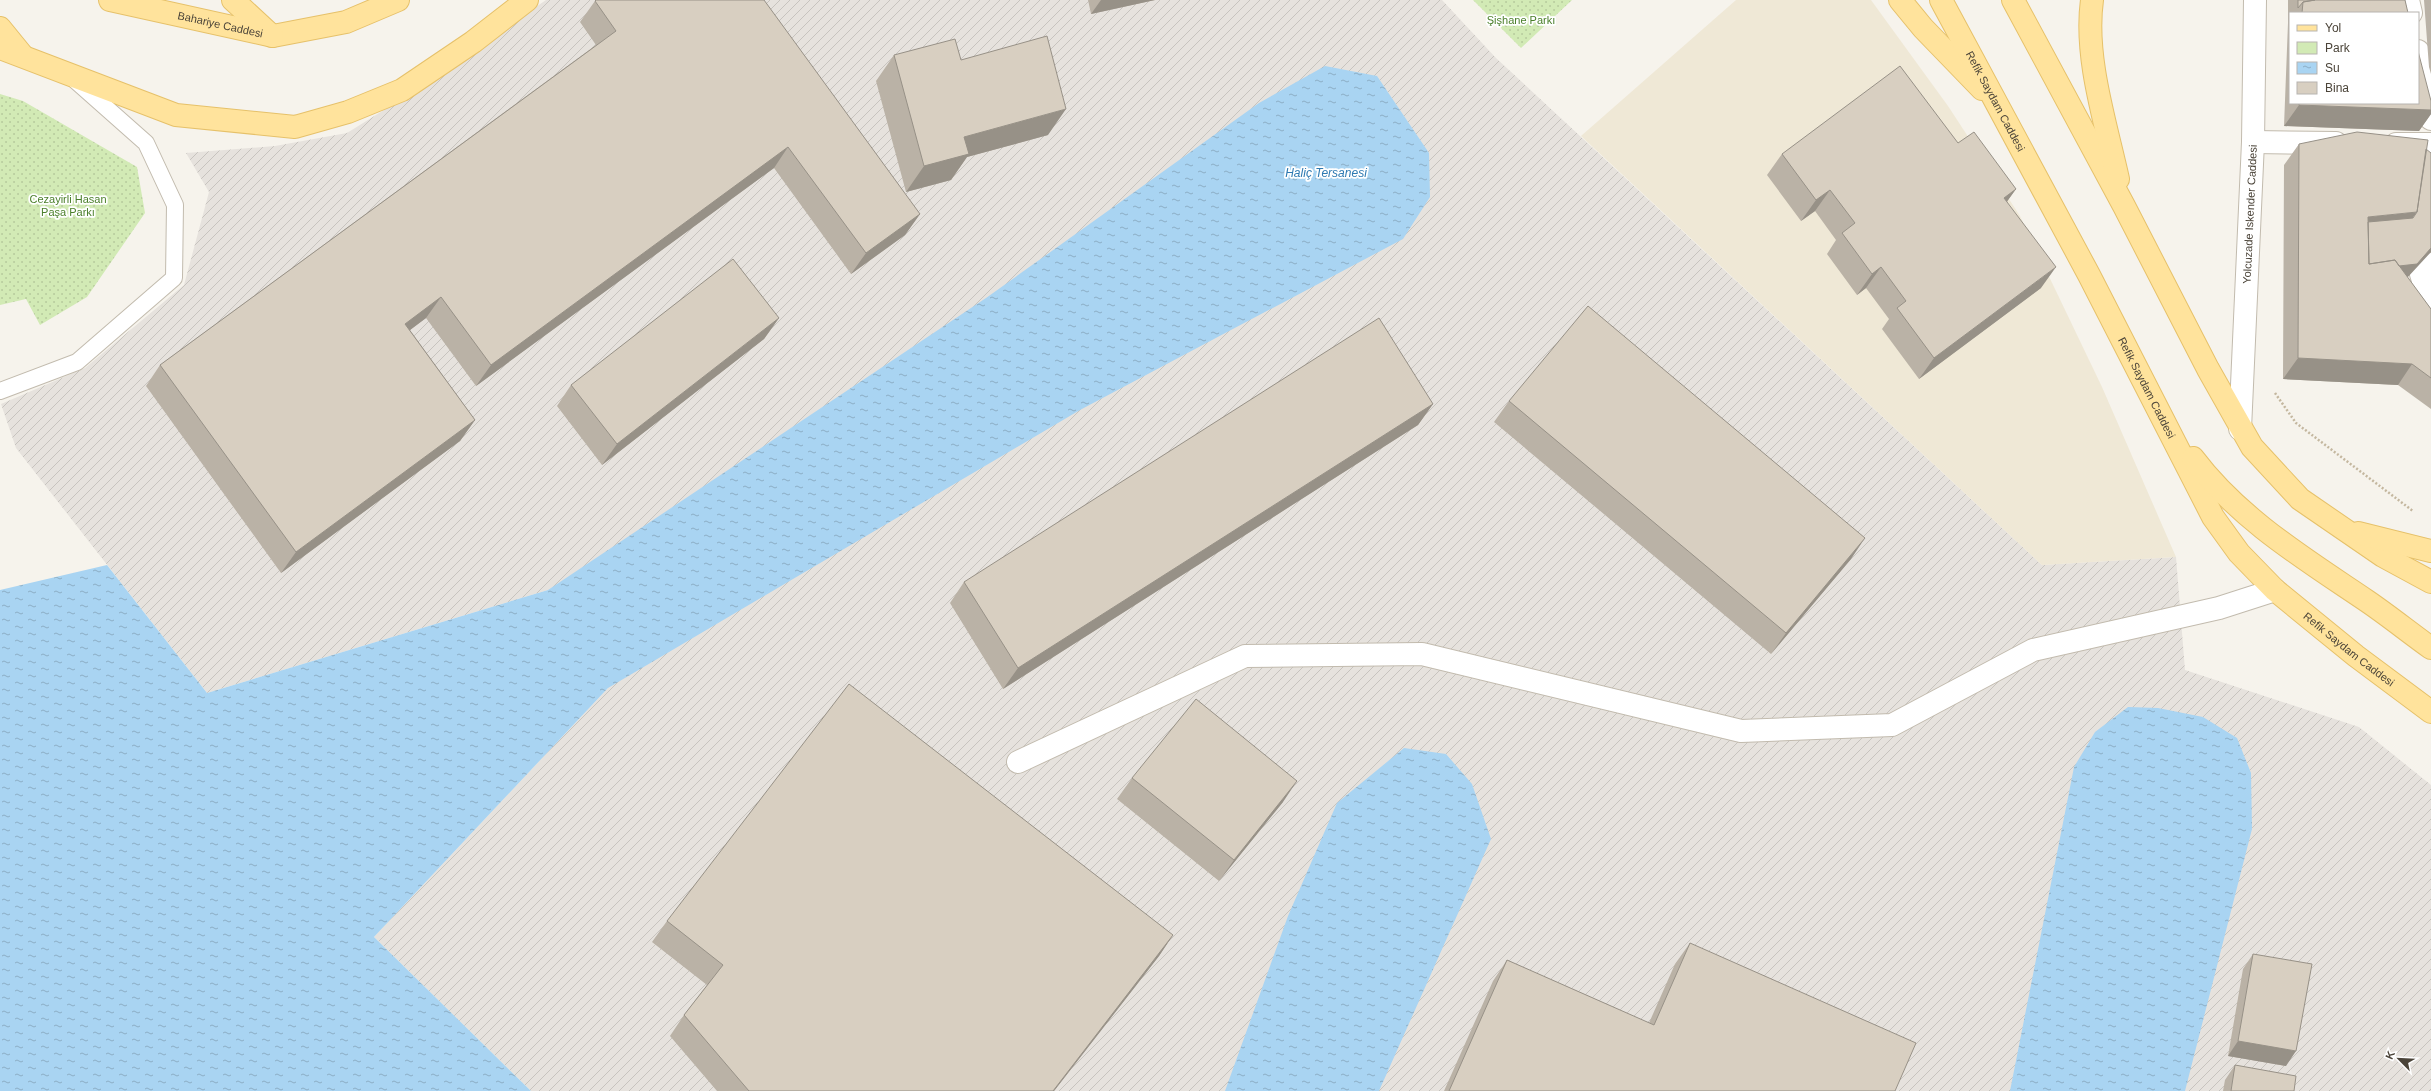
<svg xmlns="http://www.w3.org/2000/svg" width="2431" height="1091" viewBox="0 0 2431 1091" font-family="Arial,sans-serif">
  <defs>
    <pattern id="industrial-furrows" width="10" height="10" patternUnits="userSpaceOnUse"><rect width="10" height="10" fill="#e6e2dd"/><path d="M-1 1l2-2M0 10L10 0M9 11l2-2" fill="none" stroke="#c7c3be"/></pattern>
    <pattern id="green-dots" width="8" height="8" patternUnits="userSpaceOnUse"><rect width="8" height="8" fill="#d2eab5"/><path d="M2 2h.1M6 6h.1" fill="none" stroke="#b6ca9c" stroke-width="1.8" stroke-linecap="round"/></pattern>
    <pattern id="water-ripples" width="26" height="14" patternUnits="userSpaceOnUse"><rect width="26" height="14" fill="#a9d4f2"/><path d="M2 4q2-2 4 0t4 0M15 11q2-2 4 0t4 0" fill="none" stroke="#8caec5"/></pattern>
  </defs>
  <rect width="100%" height="100%" fill="#f6f3ec"/>
  <path fill="url(#industrial-furrows)" d="M 546,0 L 1442,0 L 1496,58 L 2042,565 L 2176,557 L 2185,670 L 2359,727 L 2431,785 L 2431,1091 L 531,1091 L 374,937 L 608,688 L 548,590 L 207,693 L 16,448 L 1,404 L 85,368 L 184,285 L 209,192 L 186,153 L 275,146 L 347,133 L 413,92 Z"/>
  <path fill="#efe8d6" d="M 1736,0 L 1871,0 L 1948,106 L 2020,216 L 2102,387 L 2176,557 L 2042,565 L 1581,136 Z"/>
  <path fill="url(#green-dots)" d="M 1473,0 L 1572,0 L 1521,48 Z
    M 0,94 L 23,101 L 137,167 L 145,213 L 87,297 L 40,325 L 26,299 L 0,305 Z"/>
  <path fill="url(#water-ripples)" d="M 1325,66 L 1377,76 L 1429,153 L 1430,197 L 1403,239 L 1080,410 L 608,688 L 374,937 L 531,1091 L 0,1091 L 0,590 L 107,565 L 207,693 L 548,590 L 986,298 L 1259,103 Z
    M 2128,707 L 2158,708 L 2203,717 L 2237,738 L 2251,773 L 2252,829 L 2185,1091 L 2010,1091 L 2074,767 L 2095,732 Z
    M 1404,748 L 1446,754 L 1472,784 L 1491,839 L 1379,1091 L 1225,1091 L 1288,916 L 1337,803 Z"/>
  <g fill="none" stroke-linecap="round" stroke-linejoin="round">
    <defs>
      <path id="service" d="M 0,391 L 77,362 L 174,278 L 175,205 L 146,143 L 76,81"/>
      <path id="minor" d="M 2408,0 L 2411,13
        M 2418,51 L 2431,119
        M 2253,142 L 2336,143
        M 2396,144 L 2431,144
        M 2431,264 L 2421,274 L 2431,308
        M 1018,762 L 1245,656 L 1422,654 L 1741,731 L 1892,725 L 2033,650 L 2219,608 L 2275,590"/>
      <g id="tertiary">
        <path id="s1" d="M 2240,429 L 2253,142 L 2255,0"/>
      </g>
      <g id="primary">
        <path id="s2" d="M 110,0 L 273,36 L 346,22 L 398,0"/>
        <path d="M 233,0 L 272,36"/>
        <path d="M 1900,0 L 1923,28 L 1982,89"/>
        <path id="s3" d="M 1941,0 L 2089,275 L 2213,517 L 2239,553 L 2275,590 L 2356,656 L 2431,712"/>
        <path d="M 2013,0 L 2124,206 L 2208,369 L 2252,447 L 2300,499 L 2383,556 L 2431,582"/>
        <path d="M 2092,0 C 2084,57 2106,124 2118,179"/>
        <path d="M 0,28 L 22,55"/>
        <path d="M 0,48 L 176,115 L 295,127 L 348,112 L 402,90 L 473,42 L 527,0"/>
        <path d="M 2193,458 C 2239,519 2305,559 2367,601 C 2389,616 2410,633 2431,648"/>
        <path d="M 2358,533 L 2431,551"/>
      </g>
    </defs>
    <use href="#service" stroke="#c2bbae" stroke-width="18"/>
    <use href="#minor" stroke="#c2bbae" stroke-width="24"/>
    <use href="#tertiary" stroke="#c2bbae" stroke-width="24"/>
    <use href="#primary" stroke="#e6c16a" stroke-width="24"/>
    <path stroke="#c4b79f" stroke-width="2.5" stroke-dasharray="2 2" stroke-linecap="butt" d="M 2275,393 L 2296,423 L 2413,511"/>
    <use href="#service" stroke="#fff" stroke-width="16"/>
    <use href="#minor" stroke="#fff" stroke-width="22"/>
    <use href="#tertiary" stroke="#fff" stroke-width="22"/>
    <use href="#primary" stroke="#ffe39c" stroke-width="22"/>
  </g>
  <path fill="#bab2a6" d="M 1088,0 L 1155,0 L 1091,14 Z
    M 2288,0 L 2405,0 L 2408,13 L 2290,13 L 2290,103 L 2418,103 L 2431,101 L 2431,114 L 2419,131 L 2284,126 L 2288,23 Z
    M 2424,0 L 2431,0 L 2431,74 L 2429,67 Z
    M 595,1 L 920,214 L 905,235 L 851,274 L 774,168 L 476,386 L 426,318 L 410,330 L 475,420 L 460,441 L 281,573 L 146,386 L 160,365 L 596,45 L 580,22 Z
    M 894,55 L 961,60 L 1048,135 L 967,157 L 951,180 L 906,192 L 876,81 Z
    M 1958,143 L 2016,189 L 2007,201 L 2041,288 L 1919,379 L 1882,329 L 1889,319 L 1866,288 L 1857,295 L 1827,254 L 1836,240 L 1815,211 L 1801,221 L 1767,175 L 1782,154 Z
    M 2299,144 L 2407,277 L 2431,309 L 2431,409 L 2398,385 L 2283,379 L 2284,165 Z
    M 779,318 L 764,339 L 602,465 L 557,406 L 571,385 Z
    M 1509,401 L 1851,559 L 1771,654 L 1494,422 Z
    M 1433,404 L 1418,425 L 1003,689 L 950,603 L 964,582 Z
    M 1132,778 L 1283,802 L 1219,881 L 1117,799 Z
    M 667,921 L 1173,935 L 1159,956 L 1054,1091 L 717,1091 L 670,1036 L 684,1015 L 707,985 L 652,942 Z
    M 1690,943 L 1895,1091 L 1444,1091 L 1493,981 L 1507,960 L 1649,1023 L 1675,964 Z
    M 2253,954 L 2286,1066 L 2228,1056 L 2243,969 Z
    M 2235,1065 L 2294,1091 L 2223,1091 L 2225,1080 Z"/>
  <path fill="#979187" d="M 1101,0 L 1155,0 L 1091,14 Z
    M 2299,105 L 2431,110 L 2431,114 L 2419,131 L 2284,126 Z
    M 1066,109 L 1048,135 L 967,157 L 951,180 L 906,192 L 924,166 L 964,137 Z
    M 788,147 L 774,168 L 476,386 L 491,365 Z
    M 2016,189 L 2001,210 L 2004,198 Z
    M 1830,190 L 1815,211 L 1801,221 L 1816,200 Z
    M 2417,212 L 2402,233 L 2364,237 L 2368,217 Z
    M 920,214 L 905,235 L 851,274 L 866,253 Z
    M 2431,248 L 2431,252 L 2407,278 L 2354,285 Z
    M 1881,267 L 1866,288 L 1857,295 L 1872,274 Z
    M 2056,267 L 2041,288 L 1919,379 L 1934,358 Z
    M 441,297 L 426,318 L 390,345 L 405,324 Z
    M 779,318 L 764,339 L 602,465 L 617,444 Z
    M 2298,358 L 2412,364 L 2398,385 L 2283,379 Z
    M 1433,404 L 1418,425 L 1003,689 L 1018,668 Z
    M 475,420 L 460,441 L 281,573 L 296,552 Z
    M 1865,538 L 1851,559 L 1771,654 L 1786,633 Z
    M 1297,781 L 1283,802 L 1219,881 L 1234,860 Z
    M 1173,935 L 1159,956 L 1054,1091 L 1053,1091 Z
    M 2238,1041 L 2296,1051 L 2286,1066 L 2228,1056 Z"/>
  <path fill="#d8cfc1" stroke="#979187" d="M 596,0 L 764,0 L 920,214 L 866,253 L 788,147 L 491,365 L 441,297 L 405,324 L 475,420 L 296,552 L 160,365 L 616,31 L 595,1 Z
    M 2298,0 L 2315,0 L 2303,2 L 2298,8 Z
    M 2315,0 L 2405,0 L 2408,13 L 2302,13 L 2303,2 Z
    M 1047,36 L 1066,109 L 964,137 L 969,154 L 924,166 L 894,55 L 955,39 L 961,60 Z
    M 2418,51 L 2431,101 L 2431,110 L 2299,105 L 2299,103 L 2418,103 Z
    M 1900,66 L 1958,143 L 1974,132 L 2016,189 L 2004,198 L 2056,267 L 1934,358 L 1897,308 L 1906,301 L 1881,267 L 1872,274 L 1842,233 L 1855,223 L 1830,190 L 1816,200 L 1782,154 Z
    M 2357,132 L 2428,140 L 2417,212 L 2368,217 L 2369,264 L 2395,260 L 2431,309 L 2431,378 L 2412,364 L 2298,358 L 2299,144 Z
    M 2426,149 L 2431,153 L 2431,248 L 2417,264 L 2399,266 L 2395,260 L 2369,264 L 2368,222 L 2413,218 L 2417,212 Z
    M 733,259 L 779,318 L 617,444 L 571,385 Z
    M 1588,306 L 1865,538 L 1786,633 L 1509,401 Z
    M 1379,318 L 1433,404 L 1018,668 L 964,582 Z
    M 849,684 L 1173,935 L 1053,1091 L 749,1091 L 684,1015 L 723,965 L 667,921 Z
    M 1196,699 L 1297,781 L 1234,860 L 1132,778 Z
    M 1690,943 L 1916,1043 L 1895,1091 L 1449,1091 L 1507,960 L 1654,1025 Z
    M 2253,954 L 2312,964 L 2296,1051 L 2238,1041 Z
    M 2235,1065 L 2296,1076 L 2294,1091 L 2231,1091 Z"/>
  <g text-anchor="middle" dominant-baseline="central" stroke-width="3.5" stroke-linejoin="round" paint-order="stroke">
    <g font-size="11" fill="#4a7f2a" stroke="#fff">
      <text x="1521" y="20">Şişhane Parkı</text>
      <text x="68" y="199">Cezayirli Hasan<tspan x="68" dy="13">Paşa Parkı</tspan></text>
    </g>
    <g font-size="11" fill="#4b4439" stroke="#fff">
      <text stroke="none"><textPath href="#s2" startOffset="113">Bahariye Caddesi</textPath></text>
      <text stroke="none"><textPath href="#s3" startOffset="115">Refik Saydam Caddesi</textPath></text>
      <text stroke="none"><textPath href="#s1" startOffset="215">Yolcuzade Iskender Caddesi</textPath></text>
      <text stroke="none"><textPath href="#s3" startOffset="439">Refik Saydam Caddesi</textPath></text>
      <text stroke="none"><textPath href="#s3" startOffset="775">Refik Saydam Caddesi</textPath></text>
    </g>
    <g font-size="12" font-style="italic" fill="#2e7ab2" stroke="#fff">
      <text x="1326" y="173">Haliç Tersanesi</text>
    </g>
  </g>
  <rect x="2289" y="12" width="130" height="92" fill="#ffffff" stroke="#b7b4b0"/>
  <rect x="2297" y="25" width="20" height="6" fill="#ffe39c" stroke="#b7b4b0"/>
  <text x="2325" y="32" font-size="12" fill="#4b4439">Yol</text>
  <rect x="2297" y="42" width="20" height="12" fill="#d2eab5" stroke="#b7b4b0"/>
  <text x="2325" y="52" font-size="12" fill="#4b4439">Park</text>
  <rect x="2297" y="62" width="20" height="12" fill="url(#water-ripples)" stroke="#b7b4b0"/>
  <text x="2325" y="72" font-size="12" fill="#4b4439">Su</text>
  <rect x="2297" y="82" width="20" height="12" fill="#d8cfc1" stroke="#b7b4b0"/>
  <text x="2325" y="92" font-size="12" fill="#4b4439">Bina</text>
  <g transform="translate(2399 1059) rotate(294)" stroke="#ffffff" stroke-width="3" paint-order="stroke">
  <path d="M0-3L7 15L0 10L-7 15Z" fill="#4b4439"/>
  <text y="-6" font-size="11" font-weight="bold" text-anchor="middle" fill="#4b4439">K</text>
  </g>
</svg>
